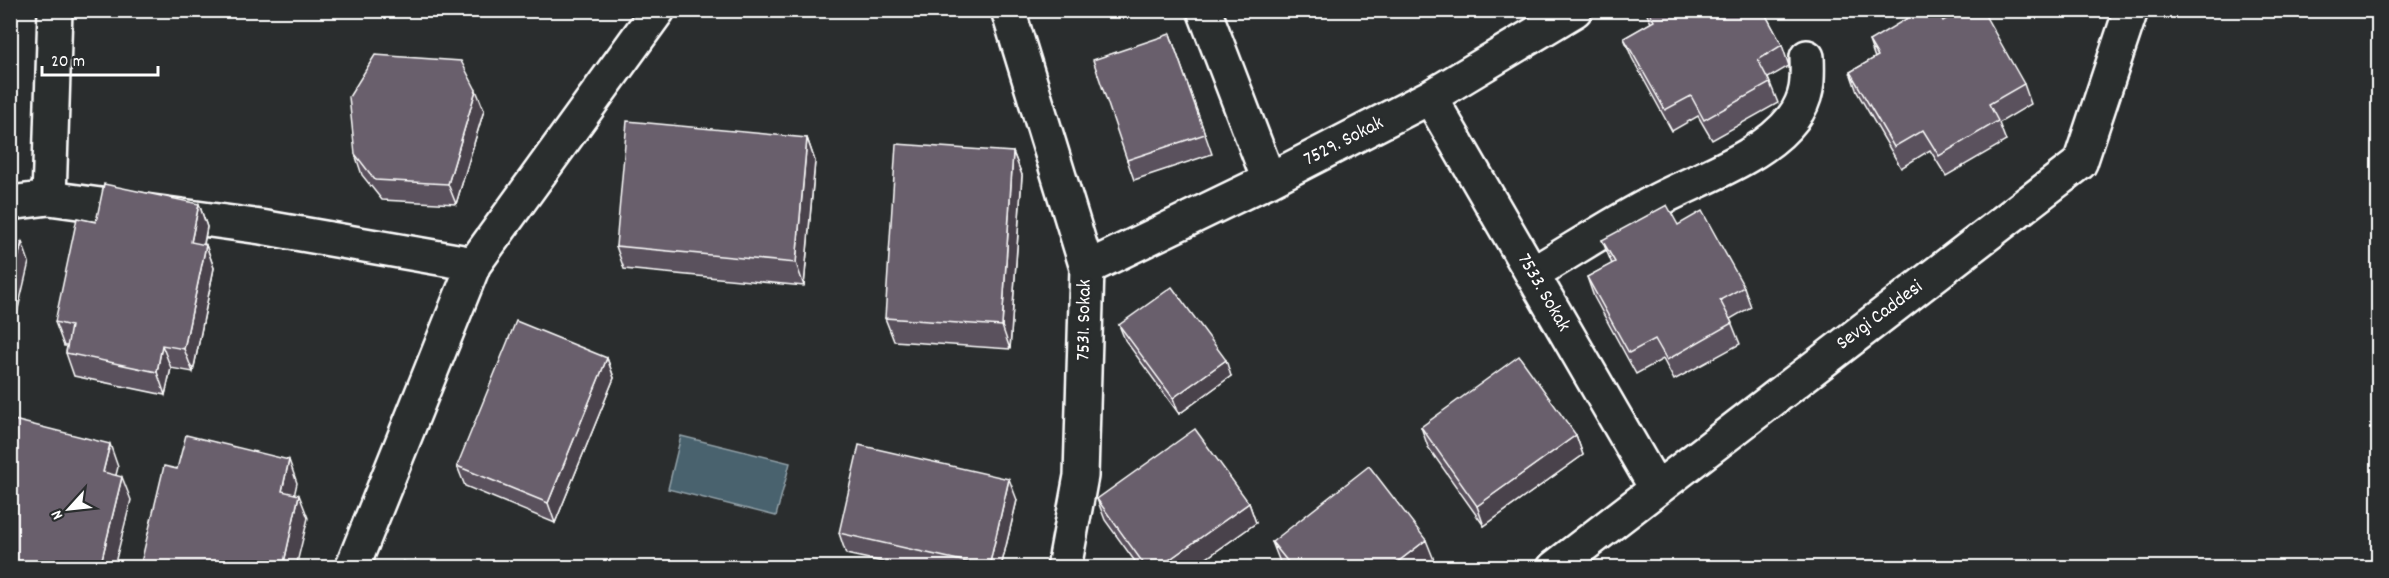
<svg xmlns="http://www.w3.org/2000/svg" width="2389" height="578" viewBox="0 0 2389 578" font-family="Dekko,sans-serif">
  <rect width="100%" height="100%" fill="#2a2d2e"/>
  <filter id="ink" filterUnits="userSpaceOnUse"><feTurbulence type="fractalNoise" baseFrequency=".0167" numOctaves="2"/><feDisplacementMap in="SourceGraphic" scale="12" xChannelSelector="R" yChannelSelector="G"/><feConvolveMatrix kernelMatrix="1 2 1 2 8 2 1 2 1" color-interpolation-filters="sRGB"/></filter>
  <g filter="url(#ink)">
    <path fill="#49626e" stroke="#92a1a8" stroke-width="1.5" d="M 681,436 L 790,463 L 776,516 L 668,489 Z"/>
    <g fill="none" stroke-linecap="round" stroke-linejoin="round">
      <defs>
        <path id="minor" d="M 1008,10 L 1087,268 L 1081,476 L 1064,568
          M 1204,10 L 1269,180 L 1430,97 L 1575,10
          M 1430,97 L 1656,488
          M 49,198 L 55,10
          M 10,203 L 49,198 L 261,227 L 474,264
          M 1087,268 L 1269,180
          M 1532,274 C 1573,250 1612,224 1654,202 C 1697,179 1763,158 1793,118 C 1808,98 1808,81 1807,57
          M 352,568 L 474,264 L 658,10
          M 1554,568 L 2080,163 L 2131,10"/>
      </defs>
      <use href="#minor" stroke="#fff" stroke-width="38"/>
      <use href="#minor" stroke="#2a2d2e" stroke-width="33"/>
    </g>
    <path fill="#5a515d" stroke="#fff" stroke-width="1.5" d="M 1645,10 L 1763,10 L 1782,45 L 1789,66 L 1768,78 L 1778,103 L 1712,140 L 1698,116 L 1672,131 L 1632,58 L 1624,38 L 1651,23 Z
      M 1943,21 L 2024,84 L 2031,104 L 1999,123 L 2006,141 L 1946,176 L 1930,150 L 1901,168 L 1857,92 L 1850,72 L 1875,58 L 1869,41 Z
      M 1170,34 L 1212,154 L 1134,180 L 1127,160 Z
      M 484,110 L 456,204 L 382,200 L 362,175 L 355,154 Z
      M 807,138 L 815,161 L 804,286 L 624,269 L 616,246 Z
      M 1013,152 L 1022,175 L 1010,349 L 894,341 L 885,318 Z
      M 199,204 L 207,227 L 204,244 L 206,245 L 214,268 L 193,372 L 171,368 L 165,395 L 74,376 L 66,353 L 67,346 L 64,346 L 55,322 L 96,222 Z
      M 1678,225 L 1744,287 L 1751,307 L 1730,319 L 1740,344 L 1674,380 L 1663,359 L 1636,374 L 1594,297 L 1587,277 L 1612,264 L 1602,240 Z
      M 1119,325 L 1231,376 L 1179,414 L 1125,340 Z
      M 607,358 L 614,378 L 555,523 L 465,486 L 457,466 Z
      M 1421,427 L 1576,435 L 1583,455 L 1484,526 L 1428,447 Z
      M 1097,499 L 1249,503 L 1256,523 L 1194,567 L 1139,567 L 1105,520 Z
      M 1017,500 L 1001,567 L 906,567 L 846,554 L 839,533 Z
      M 1272,542 L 1434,560 L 1424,567 L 1284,567 L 1280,562 Z"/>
    <path fill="#4a424c" stroke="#fff" stroke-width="1.5" d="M 476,90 L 484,110 L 456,204 L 448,184 Z
      M 807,138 L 815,161 L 804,286 L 796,263 Z
      M 1013,152 L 1022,175 L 1010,349 L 1002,326 Z
      M 199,204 L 207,227 L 200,265 L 191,242 Z
      M 22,242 L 29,262 L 10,343 L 10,291 Z
      M 206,245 L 214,268 L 193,372 L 184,349 Z
      M 162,345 L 171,368 L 165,395 L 157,372 Z
      M 607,358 L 614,378 L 555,523 L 548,503 Z
      M 1226,360 L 1231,376 L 1179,414 L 1173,398 Z
      M 1576,435 L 1583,455 L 1484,526 L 1477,506 Z
      M 110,444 L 118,467 L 111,495 L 103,472 Z
      M 289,460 L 297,483 L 290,514 L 282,491 Z
      M 122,477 L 131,500 L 114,567 L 100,567 Z
      M 1009,479 L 1017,500 L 1001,567 L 989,567 Z
      M 299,495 L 308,518 L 296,567 L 283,567 Z
      M 1249,503 L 1256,523 L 1194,567 L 1159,567 Z
      M 1426,540 L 1434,560 L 1424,567 L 1391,567 Z"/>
    <path fill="#695e6c" stroke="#fff" stroke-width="1.5" d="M 1648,10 L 1763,10 L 1782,45 L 1758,60 L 1770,83 L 1704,120 L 1691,96 L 1665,110 L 1624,38 L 1654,21 Z
      M 1921,10 L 1937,10 L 1943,21 L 1961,10 L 1982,10 L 2024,84 L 1989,104 L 1998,121 L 1939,156 L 1923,130 L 1894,147 L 1850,72 L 1878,56 L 1869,41 Z
      M 1170,34 L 1205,134 L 1127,160 L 1093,60 Z
      M 375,55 L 461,61 L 476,90 L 448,184 L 375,180 L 355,154 L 349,97 Z
      M 627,121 L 807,138 L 796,263 L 616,246 Z
      M 896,144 L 1013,152 L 1002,326 L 885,318 Z
      M 104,184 L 199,204 L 191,242 L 206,245 L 184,349 L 162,345 L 157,372 L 66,353 L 71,326 L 55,322 L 77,218 L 96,222 Z
      M 1667,205 L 1678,225 L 1702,211 L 1744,287 L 1720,300 L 1732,323 L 1667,360 L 1655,339 L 1629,353 L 1587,277 L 1615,262 L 1602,240 Z
      M 10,240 L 22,242 L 10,291 Z
      M 1172,287 L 1226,360 L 1173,398 L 1119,325 Z
      M 516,321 L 607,358 L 548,503 L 457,466 Z
      M 1519,356 L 1576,435 L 1477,506 L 1421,427 Z
      M 10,419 L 110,444 L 103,472 L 122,477 L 100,567 L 10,567 Z
      M 1195,429 L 1249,503 L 1159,567 L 1146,567 L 1097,499 Z
      M 186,435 L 289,460 L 282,491 L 299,495 L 283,567 L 140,567 L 164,466 L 177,469 Z
      M 859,445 L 1009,479 L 989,567 L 839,533 Z
      M 1369,466 L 1426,540 L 1391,567 L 1292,567 L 1272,542 Z
      M 403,561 L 418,567 L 400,567 Z"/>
  </g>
  <g text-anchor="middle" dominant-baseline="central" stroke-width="5" stroke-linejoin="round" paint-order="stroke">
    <g font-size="20" fill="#fff" stroke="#2a2d2e">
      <text transform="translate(1344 142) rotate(-27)">7529. Sokak</text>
      <text transform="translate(1543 293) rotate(60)">7533. Sokak</text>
      <text transform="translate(1880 316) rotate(-37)">Sevgi Caddesi</text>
      <text transform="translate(1085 320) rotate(-89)">7531. Sokak</text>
    </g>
  </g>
  <rect width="2389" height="578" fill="none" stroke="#2a2d2e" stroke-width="36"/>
  <rect x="18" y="18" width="2353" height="542" fill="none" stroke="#fff" stroke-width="2" filter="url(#ink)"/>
  <g transform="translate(69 509) rotate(243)" stroke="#2a2d2e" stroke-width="4.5" paint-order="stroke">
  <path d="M0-4.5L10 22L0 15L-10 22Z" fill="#ffffff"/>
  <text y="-9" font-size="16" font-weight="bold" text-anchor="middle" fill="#ffffff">N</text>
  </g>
  <path d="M42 66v9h116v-9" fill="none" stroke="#ffffff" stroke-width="3"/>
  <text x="51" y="66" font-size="18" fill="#ffffff" stroke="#2a2d2e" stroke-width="4.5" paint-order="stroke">20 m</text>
</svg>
